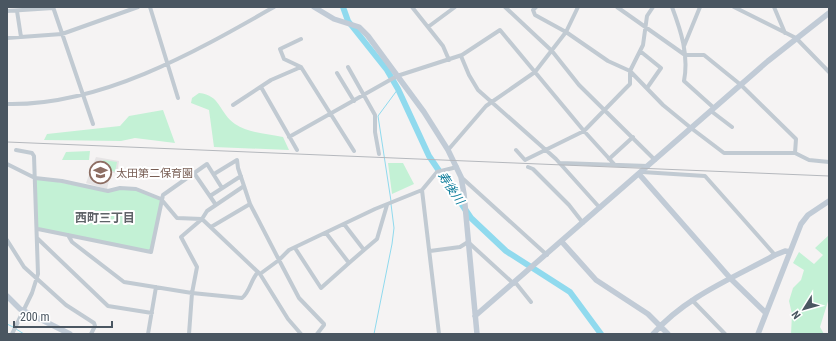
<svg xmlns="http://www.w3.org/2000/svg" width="836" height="341" viewBox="0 0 836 341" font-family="'Roboto Condensed','Noto Sans JP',sans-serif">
  <rect width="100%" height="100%" fill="#f5f3f3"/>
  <path fill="#e6e4e5" d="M 96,157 L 119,161 L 117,174 L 111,172 L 107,189 L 86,183 Z"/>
  <path fill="#c3f1d5" d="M 199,93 C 221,95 219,113 235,124 C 248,133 268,134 283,137 L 289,150 L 214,147 L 209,110 L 191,103 L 192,98 Z
    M 163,110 L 175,143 L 135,138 L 121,141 L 44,140 L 47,134 L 120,126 L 129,116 Z
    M 90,151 L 89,160 L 62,160 L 66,152 Z
    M 103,160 L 117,162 L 115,172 L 101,167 Z
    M 388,163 L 403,163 L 414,184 L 392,194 Z
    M 35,178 L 108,191 L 120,188 L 136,189 L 161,199 L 151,252 L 38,229 Z
    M 829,235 L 829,298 L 820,327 L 824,334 L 791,334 L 792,314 L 789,301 L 793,288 L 801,280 L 804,270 L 793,263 L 799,252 L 814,264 L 823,255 L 815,248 Z"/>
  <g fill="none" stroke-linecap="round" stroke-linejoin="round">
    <path stroke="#90daee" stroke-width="1" d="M 391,201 L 378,116 L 398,89
      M 7,324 L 13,327
      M 16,329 L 24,334
      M 374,334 L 392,244 L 394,228 L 391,204"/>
    <path stroke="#90daee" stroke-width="6" d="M 343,7 L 348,21 L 387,70 L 398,89 L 429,156 L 471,218 L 506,251 L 570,292 L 601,334"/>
    <path stroke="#c1cad2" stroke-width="4" d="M 53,7 L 93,124
      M 150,7 L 178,98
      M 412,7 L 443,46 L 449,60
      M 505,7 L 552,51 L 579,85 L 655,160
      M 536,7 L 533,10 L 535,15 L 566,32 L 608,61 L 630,71 L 663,105 L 691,128 L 724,153 L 795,153 L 809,160 L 829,162
      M 617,7 L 685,55 L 704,55 L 741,85 L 796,139 L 795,153
      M 672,7 C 681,31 689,55 684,81 L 714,108
      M 734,7 L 796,38 L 829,72
      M 774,7 L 785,33
      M 7,11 L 53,8
      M 17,11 L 21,37
      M 428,27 L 455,7
      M 7,38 L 62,34 L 138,7
      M 301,39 L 280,49 L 284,59 L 301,67 L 354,151
      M 684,46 L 700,7
      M 640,51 L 661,68 L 647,88
      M 461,56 L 469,75 L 478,90 L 556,159 L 600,208
      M 348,67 L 375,115 L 375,132 L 379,154
      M 337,73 L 354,101
      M 261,87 L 297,150
      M 7,104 C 101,106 195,52 274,7
      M 233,105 L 271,80 L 301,67
      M 711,111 L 732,127
      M 289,137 L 397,76 L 462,55 L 500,30 L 584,131 L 614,164
      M 448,150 L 486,106 L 535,72 L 566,32 L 578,7
      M 516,150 L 525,160 L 584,131 L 626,88 L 630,84 L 630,71 L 643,45 L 647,16 L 653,7
      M 609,159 L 633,137
      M 560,163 L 648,166
      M 7,164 L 35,178 L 62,181 L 108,191 L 120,188 L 136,189 L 161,199 L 177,218 L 202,219 L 260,274 L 288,319 L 301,334
      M 528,167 L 533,169 L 569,205 L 583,223
      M 642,172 L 705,176 L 775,255
      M 194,173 L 216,205
      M 214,174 L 237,160 L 238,168 L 250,204 L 279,260 L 299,298 L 324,324 L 324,325 L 317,334
      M 461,177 L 547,255
      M 422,190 L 439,334
      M 210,196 L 241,176
      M 344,224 L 364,250 L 377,239 L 387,205
      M 211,227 L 250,204
      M 38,229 L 151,252 L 163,195 L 207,164 L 222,188
      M 68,235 L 72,242 L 124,282 L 192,293 L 242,298 C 250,292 251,279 258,272
      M 37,238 L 108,306 L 152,313
      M 7,240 L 24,267 L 66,305 L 94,323 L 95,326 L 91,334
      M 295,248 L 321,288 L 349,263 L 326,233
      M 430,251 L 460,247 L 468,242 L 514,284
      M 349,263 L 364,250
      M 260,274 L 279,260 L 289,250 L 375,209 L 422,190 L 437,172 L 457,167
      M 515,282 L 531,302
      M 692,300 L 725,334
      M 12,334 L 32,293 L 38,274 L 34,156 L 32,153 L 16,150
      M 148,334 L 156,287
      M 189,334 L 192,293 L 197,267 L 181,237 L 202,219 L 207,211 L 244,186"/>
    <path stroke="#c1cbd6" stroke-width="5.5" d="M 314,7 L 334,19 L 359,27 L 368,36 L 424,112 L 448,150 L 461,177 L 464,194 L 477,334
      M 639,174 L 731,279 L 766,313
      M 562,242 L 596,280 L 648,314 L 668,334
      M 7,296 L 20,309 L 70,334
      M 475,316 L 768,61 L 829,13
      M 653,334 C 685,297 733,278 775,255 L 785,251 L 790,252
      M 758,334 L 801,224 L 808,215 L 829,201"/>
    <path stroke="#b5b8bd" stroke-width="1" d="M 7,142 L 829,176"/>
  </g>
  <defs>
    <symbol id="school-ring" viewBox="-11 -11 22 22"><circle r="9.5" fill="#fff" stroke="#8d6e63" stroke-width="1.5"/><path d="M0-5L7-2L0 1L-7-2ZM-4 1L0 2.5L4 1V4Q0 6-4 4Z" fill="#8d6e63"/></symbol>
  </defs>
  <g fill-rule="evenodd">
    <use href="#school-ring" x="88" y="160" width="25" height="25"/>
  </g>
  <g text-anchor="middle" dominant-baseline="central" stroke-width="4" stroke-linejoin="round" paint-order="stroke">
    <g font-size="11" fill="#785e54" stroke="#fff" text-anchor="start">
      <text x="116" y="173">太田第二保育園</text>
    </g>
    <g font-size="12" font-style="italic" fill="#0c7c9b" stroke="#fff">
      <text transform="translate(451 188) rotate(56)">寿後川</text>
    </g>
    <g font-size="12" font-weight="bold" fill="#5f6368" stroke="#fff">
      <text x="105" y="218">西町三丁目</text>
    </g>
  </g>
  <rect width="836" height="341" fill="none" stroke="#4a5661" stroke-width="16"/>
  <g transform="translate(804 309) rotate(233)" stroke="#ffffff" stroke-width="3" paint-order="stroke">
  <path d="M0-3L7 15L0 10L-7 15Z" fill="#4a5661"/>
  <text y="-6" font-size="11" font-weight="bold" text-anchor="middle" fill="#4a5661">N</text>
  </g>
  <path d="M14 321v6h98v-6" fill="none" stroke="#4a5661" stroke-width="2"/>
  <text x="20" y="321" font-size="12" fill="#4a5661" stroke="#ffffff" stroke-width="3" paint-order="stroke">200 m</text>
</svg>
